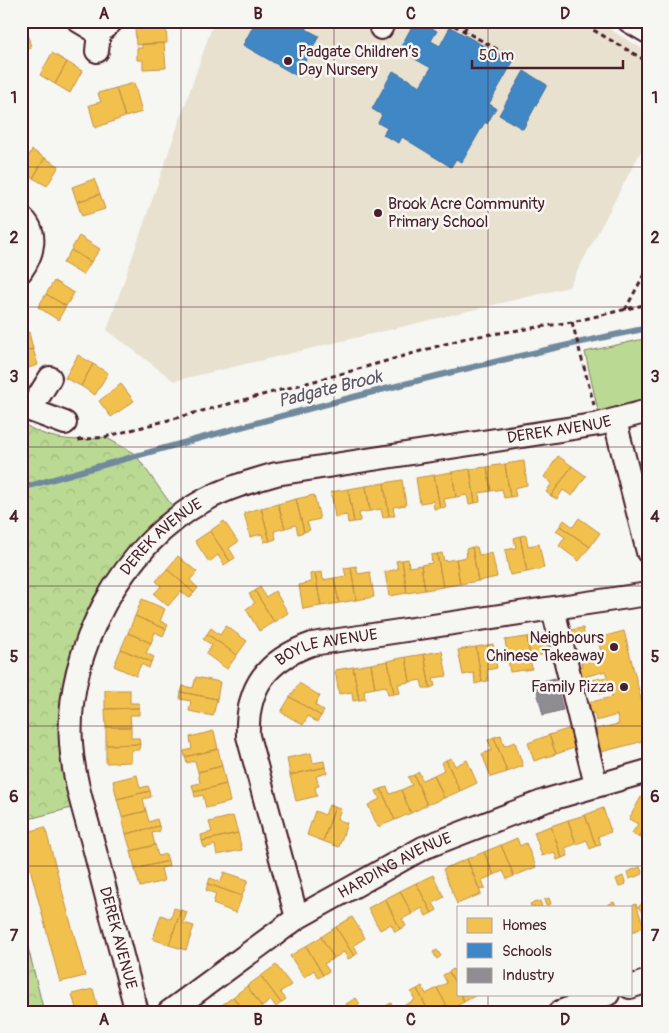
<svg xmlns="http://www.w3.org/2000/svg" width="669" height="1033" viewBox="0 0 669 1033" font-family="Pangolin,sans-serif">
  <defs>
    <pattern id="park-crowns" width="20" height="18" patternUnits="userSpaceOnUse" patternTransform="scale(1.25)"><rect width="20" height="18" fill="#bada93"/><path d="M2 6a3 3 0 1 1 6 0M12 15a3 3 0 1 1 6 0" fill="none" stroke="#a1bb7f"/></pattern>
  </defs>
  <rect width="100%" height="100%" fill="#f6f6f2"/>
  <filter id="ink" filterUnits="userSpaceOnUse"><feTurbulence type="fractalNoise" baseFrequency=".02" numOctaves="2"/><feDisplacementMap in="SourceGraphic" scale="10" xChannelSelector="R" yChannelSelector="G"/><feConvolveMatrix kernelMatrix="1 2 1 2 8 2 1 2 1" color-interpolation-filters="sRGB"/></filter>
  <g filter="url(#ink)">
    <path fill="#e8e1d0" d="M 214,21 L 596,21 L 648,52 L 648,138 L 569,287 L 174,381 L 107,330 Z"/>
    <path fill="#bada93" stroke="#827c5f" d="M 648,338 L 648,402 L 599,415 L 585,352 Z"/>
    <path fill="url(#park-crowns)" stroke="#827c5f" d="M 21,422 C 46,440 76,443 105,437 L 135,454 L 175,510 L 90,610 L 75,807 L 21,821 Z
      M 21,919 L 44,1012 L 21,1012 Z"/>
    <path fill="#f2c14e" stroke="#c09044" d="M 21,21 L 25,21 L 31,48 L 21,50 Z
      M 166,25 L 167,43 L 136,45 L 135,27 Z
      M 164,43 L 166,68 L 143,69 L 143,60 L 137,60 L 137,48 L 142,48 L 142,44 Z
      M 52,53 L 67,62 L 55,84 L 40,75 Z
      M 67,62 L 82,71 L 70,93 L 55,84 Z
      M 134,83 L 142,112 L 125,117 L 116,88 Z
      M 116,88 L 125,117 L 95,128 L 89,105 L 101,102 L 98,93 Z
      M 32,150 L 45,158 L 33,178 L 21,171 Z
      M 45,158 L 59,166 L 47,186 L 33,178 Z
      M 94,179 L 100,194 L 77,202 L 72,187 Z
      M 100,194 L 105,209 L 82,216 L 77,202 Z
      M 79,236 L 100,249 L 91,262 L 71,250 Z
      M 71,250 L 91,262 L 83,275 L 63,263 Z
      M 54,281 L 74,293 L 66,306 L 46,294 Z
      M 46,294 L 66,306 L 58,320 L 38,307 Z
      M 29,332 L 33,349 L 21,352 L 21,334 Z
      M 33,349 L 38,365 L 21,370 L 21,352 Z
      M 78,355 L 93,364 L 81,386 L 65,378 Z
      M 93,364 L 108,373 L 95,395 L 81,386 Z
      M 121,384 L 134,401 L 111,417 L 99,401 Z
      M 558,456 L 572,466 L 551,496 L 546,492 L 552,483 L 544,477 Z
      M 524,461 L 527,485 L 514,488 L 516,496 L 510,497 L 505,464 Z
      M 505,464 L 510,497 L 504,498 L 502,489 L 491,491 L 487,467 Z
      M 572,466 L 586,476 L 572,496 L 563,490 L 557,499 L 551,496 Z
      M 487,467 L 491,491 L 479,493 L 480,502 L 475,503 L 470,469 Z
      M 470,469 L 475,503 L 469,504 L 467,495 L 456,497 L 452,472 Z
      M 452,472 L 456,497 L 444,499 L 446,507 L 440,508 L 434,475 Z
      M 434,475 L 440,508 L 434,509 L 433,501 L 420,503 L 416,478 Z
      M 402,480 L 406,505 L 393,507 L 395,516 L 389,516 L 384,483 Z
      M 384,483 L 389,516 L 383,518 L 381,509 L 370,511 L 366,486 Z
      M 366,486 L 370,511 L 359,513 L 360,521 L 354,522 L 348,489 Z
      M 348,489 L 354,522 L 348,523 L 347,515 L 335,517 L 331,492 Z
      M 314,495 L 320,519 L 307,522 L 310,530 L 304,532 L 296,499 Z
      M 296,499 L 304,532 L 298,534 L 296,525 L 285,528 L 278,504 Z
      M 278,504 L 285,528 L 274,531 L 276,539 L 270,541 L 261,508 Z
      M 261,508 L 270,541 L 264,542 L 262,534 L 250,537 L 244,513 Z
      M 579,518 L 600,533 L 590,547 L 560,526 L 564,520 L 573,527 Z
      M 224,521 L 238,542 L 229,548 L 235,558 L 230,561 L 210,531 Z
      M 560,526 L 590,547 L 579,561 L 559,546 L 565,537 L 556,531 Z
      M 210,531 L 230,561 L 224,565 L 218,555 L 209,562 L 195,541 Z
      M 526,535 L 528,546 L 539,544 L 544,568 L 527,572 L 520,536 Z
      M 520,536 L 527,572 L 510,575 L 505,550 L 516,548 L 514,538 Z
      M 472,547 L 477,547 L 479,555 L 492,553 L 497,577 L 478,581 Z
      M 472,547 L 478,581 L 460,584 L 456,559 L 467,557 L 466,549 Z
      M 442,553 L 444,561 L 456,559 L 460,584 L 443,587 L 437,554 Z
      M 437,554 L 443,587 L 425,590 L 421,565 L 432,563 L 431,555 Z
      M 178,556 L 197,572 L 190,580 L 198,588 L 194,593 L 167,569 Z
      M 408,559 L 409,567 L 421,565 L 425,590 L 407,593 L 402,560 Z
      M 402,560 L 407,593 L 389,596 L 385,572 L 398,569 L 396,561 Z
      M 356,566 L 358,574 L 370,572 L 374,597 L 356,600 L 351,567 Z
      M 351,567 L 356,600 L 339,603 L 334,578 L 346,576 L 344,568 Z
      M 167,569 L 194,593 L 189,598 L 181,591 L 168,606 L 154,594 L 161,586 L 156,581 Z
      M 322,572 L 323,580 L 334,578 L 339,603 L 321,606 L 315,573 Z
      M 315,573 L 321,606 L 303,609 L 299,585 L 311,582 L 310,574 Z
      M 260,587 L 266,597 L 275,591 L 288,613 L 274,622 L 255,591 Z
      M 255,591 L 274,622 L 259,631 L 246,609 L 255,603 L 249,594 Z
      M 142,599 L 165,609 L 160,621 L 168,625 L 166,629 L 135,616 Z
      M 135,616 L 166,629 L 163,636 L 155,632 L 151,643 L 128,633 Z
      M 226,626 L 247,641 L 237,655 L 207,634 L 211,628 L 220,635 Z
      M 583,628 L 585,639 L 572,642 L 570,630 Z
      M 624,631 L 648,727 L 648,740 L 601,752 L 596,729 L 619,724 L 617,715 L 596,721 L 594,713 L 582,716 L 579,705 L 612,697 L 611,691 L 600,694 L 599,687 L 594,688 L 592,680 L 607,677 L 606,671 L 573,680 L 570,669 L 582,666 L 580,658 L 601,653 L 598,638 Z
      M 128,633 L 151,643 L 146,653 L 154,657 L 151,662 L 121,649 Z
      M 549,633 L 552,653 L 530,657 L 527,637 Z
      M 207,634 L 237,655 L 227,669 L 206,654 L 212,645 L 203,639 Z
      M 527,637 L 532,669 L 510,672 L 505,640 Z
      M 493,644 L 497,668 L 487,670 L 488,681 L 482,682 L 476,647 Z
      M 476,647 L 482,682 L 475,684 L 474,673 L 463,675 L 458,650 Z
      M 121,649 L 151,662 L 149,668 L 141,664 L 136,676 L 114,666 Z
      M 442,651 L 447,676 L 433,678 L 435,686 L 430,688 L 424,654 Z
      M 424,654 L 430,688 L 423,688 L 421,680 L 410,682 L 406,657 Z
      M 406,657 L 410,682 L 398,684 L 400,693 L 394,694 L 388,661 Z
      M 388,661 L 394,694 L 388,695 L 386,686 L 375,688 L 371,664 Z
      M 371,664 L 375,688 L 364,690 L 365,699 L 359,700 L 353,667 Z
      M 353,667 L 359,700 L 353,701 L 352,692 L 339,694 L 335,670 Z
      M 196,677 L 220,682 L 217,699 L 181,692 L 183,686 L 193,688 Z
      M 299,683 L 320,696 L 315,705 L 324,711 L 321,716 L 290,697 Z
      M 105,690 L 130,690 L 130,703 L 139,703 L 139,708 L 105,709 Z
      M 181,692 L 217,699 L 213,716 L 189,711 L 191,701 L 180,699 Z
      M 290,697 L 321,716 L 317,722 L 308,716 L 303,725 L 281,712 Z
      M 139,708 L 139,715 L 130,715 L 131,727 L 106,727 L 105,709 Z
      M 106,727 L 131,727 L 131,738 L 139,738 L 140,744 L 106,745 Z
      M 571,728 L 577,747 L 556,754 L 549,735 Z
      M 214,731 L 218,749 L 185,757 L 184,751 L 192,749 L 190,737 Z
      M 501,735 L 504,746 L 515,742 L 523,766 L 507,772 L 494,737 Z
      M 549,735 L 556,754 L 534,761 L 528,743 Z
      M 494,737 L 507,772 L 491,777 L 482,754 L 492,750 L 488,740 Z
      M 140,744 L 139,750 L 131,750 L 131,762 L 106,763 L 106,745 Z
      M 218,749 L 222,766 L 198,772 L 195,761 L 187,763 L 185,757 Z
      M 311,753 L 313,763 L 324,761 L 325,767 L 290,775 L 287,758 Z
      M 451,758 L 455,766 L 467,760 L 477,783 L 460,791 L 446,760 Z
      M 446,760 L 460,791 L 444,798 L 434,775 L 444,770 L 441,763 Z
      M 222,766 L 226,784 L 194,792 L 192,785 L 200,783 L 198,772 Z
      M 325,767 L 327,773 L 316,776 L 319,786 L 315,787 L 317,796 L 296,801 L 290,775 Z
      M 419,772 L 422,780 L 434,775 L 444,798 L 427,805 L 414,775 Z
      M 137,775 L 140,788 L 148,786 L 150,791 L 117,799 L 113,781 Z
      M 414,775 L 427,805 L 411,813 L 401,790 L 412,785 L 408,777 Z
      M 226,784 L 230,802 L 206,808 L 203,795 L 195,797 L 194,792 Z
      M 387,787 L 390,794 L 401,790 L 411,813 L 395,820 L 381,789 Z
      M 381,789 L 395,820 L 378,827 L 368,805 L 380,799 L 376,791 Z
      M 150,791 L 151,797 L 143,799 L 146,811 L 122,817 L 117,799 Z
      M 641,797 L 648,801 L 648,820 L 638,837 L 632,833 L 638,824 L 629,819 Z
      M 329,805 L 335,807 L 323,841 L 307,835 L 315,811 L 325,815 Z
      M 335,807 L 341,809 L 337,819 L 347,823 L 339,847 L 323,841 Z
      M 603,808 L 611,832 L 598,836 L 601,845 L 596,846 L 585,815 Z
      M 146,811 L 149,822 L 157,819 L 159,826 L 126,834 L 122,817 Z
      M 585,815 L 596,846 L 590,849 L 587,840 L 576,844 L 568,820 Z
      M 233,816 L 238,833 L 202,841 L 201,835 L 212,832 L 209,822 Z
      M 568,820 L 576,844 L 565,848 L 568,856 L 562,858 L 551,826 Z
      M 648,820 L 648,833 L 644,840 L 638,837 Z
      M 159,826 L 160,831 L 152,833 L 155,845 L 131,851 L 126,834 Z
      M 551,826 L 562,858 L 557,860 L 554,852 L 542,856 L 534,832 Z
      M 45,827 L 85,976 L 60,982 L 21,834 Z
      M 238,833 L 242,850 L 217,855 L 215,845 L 204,848 L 202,841 Z
      M 517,838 L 520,846 L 526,843 L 536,867 L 514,876 L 501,845 Z
      M 155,845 L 158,856 L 166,854 L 168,861 L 135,869 L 131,851 Z
      M 501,845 L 514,876 L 507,879 L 503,871 L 494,875 L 484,852 Z
      M 484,852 L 494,875 L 482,880 L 485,888 L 480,890 L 467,859 Z
      M 467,859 L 481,894 L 457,904 L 443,869 Z
      M 168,861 L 169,866 L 161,868 L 164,881 L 140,887 L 135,869 Z
      M 640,867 L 643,874 L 629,879 L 627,872 Z
      M 224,872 L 248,880 L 242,896 L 208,884 L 210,878 L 221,882 Z
      M 433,875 L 444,897 L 433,903 L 437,910 L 432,913 L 416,883 Z
      M 623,876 L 626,884 L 619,887 L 616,879 Z
      M 416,883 L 432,913 L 426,916 L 422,908 L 412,914 L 400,891 Z
      M 208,884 L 242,896 L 236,913 L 213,904 L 216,894 L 206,890 Z
      M 400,891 L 412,914 L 402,919 L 406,926 L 400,929 L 385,899 Z
      M 549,898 L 551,904 L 546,906 L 544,900 Z
      M 385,899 L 400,929 L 395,932 L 391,924 L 380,930 L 368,908 Z
      M 648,899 L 648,918 L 638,907 Z
      M 540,901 L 542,907 L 531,907 L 530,904 Z
      M 614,902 L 616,907 L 608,907 L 607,905 Z
      M 636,904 L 644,927 L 630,933 L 630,907 L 628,907 Z
      M 174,908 L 181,910 L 169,945 L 153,939 L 161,915 L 171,919 Z
      M 181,910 L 187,912 L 183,923 L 194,926 L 186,950 L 169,945 Z
      M 352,917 L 365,938 L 354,945 L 358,953 L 354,956 L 336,927 Z
      M 336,927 L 354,956 L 348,959 L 344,952 L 334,958 L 321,937 Z
      M 321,937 L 334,958 L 324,964 L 329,971 L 323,975 L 306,946 Z
      M 306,946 L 323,975 L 318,978 L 314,970 L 304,977 L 290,956 Z
      M 437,950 L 441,956 L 437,959 L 433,952 Z
      M 276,965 L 291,985 L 280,992 L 286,999 L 281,1003 L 261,976 Z
      M 453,969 L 458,977 L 458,989 L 449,972 Z
      M 449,972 L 458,989 L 458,994 L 461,994 L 464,1002 L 449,1010 L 437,988 L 447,983 L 443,975 Z
      M 261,976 L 281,1003 L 276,1007 L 271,1000 L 262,1007 L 247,986 Z
      M 247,986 L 262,1007 L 255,1012 L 244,1012 L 233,997 Z
      M 422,986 L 426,994 L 437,988 L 449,1010 L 429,1012 L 417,989 Z
      M 93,989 L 99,1012 L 77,1012 L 72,994 Z
      M 417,989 L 429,1012 L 409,1012 L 405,1005 L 415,1000 L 411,992 Z
      M 461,994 L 478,994 L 464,1002 Z
      M 233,997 L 244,1012 L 221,1012 L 218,1008 Z
      M 356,998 L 360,1004 L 349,1010 L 346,1004 Z
      M 391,1003 L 395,1010 L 405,1005 L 409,1012 L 389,1012 L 386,1006 Z
      M 386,1006 L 389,1012 L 382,1012 L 381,1009 Z"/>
    <path fill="#3f88c5" stroke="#426897" d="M 256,21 L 310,21 L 306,29 L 319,36 L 297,76 L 243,45 Z
      M 415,21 L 431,21 L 428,26 L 437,31 L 431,41 L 440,46 L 450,27 L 513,62 L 489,104 L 496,108 L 487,124 L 485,122 L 462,162 L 456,159 L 451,167 L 402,137 L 399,143 L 383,135 L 387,128 L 378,123 L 382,115 L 372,109 L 393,71 L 420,86 L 431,68 L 399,50 Z
      M 524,71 L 547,85 L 523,129 L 499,115 Z"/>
    <path fill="#8d8d92" stroke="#796c73" d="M 555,678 L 563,710 L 543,715 L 535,683 Z"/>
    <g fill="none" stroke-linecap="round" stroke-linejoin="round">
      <path stroke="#6f899d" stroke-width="6" d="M 21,488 C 229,430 436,371 648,328"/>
      <defs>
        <g id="minor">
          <path d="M 79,21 L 99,33"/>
          <path d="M 629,21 L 648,32"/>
          <path d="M 381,28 L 384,21"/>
          <path d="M 97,51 L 99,33 L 112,21"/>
          <path d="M 21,217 C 39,232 33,254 21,271"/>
          <path d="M 50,378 L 30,410 L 65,423"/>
          <path d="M 615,421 L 648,552"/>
          <path d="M 553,609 L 596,785"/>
          <path id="s1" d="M 297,918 L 248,736 C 246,687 267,660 312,644 L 648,594"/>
          <path d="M 630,987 L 648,981"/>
          <path id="s2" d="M 137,1012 C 122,957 108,902 94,847 C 85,813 73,778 71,743 C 65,650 123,544 205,500 C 227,488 252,481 276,474 L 599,424 L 648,411"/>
          <path id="s3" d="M 169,1012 L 297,918 L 423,848 L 547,800 L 648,771"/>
          <path d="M 560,1012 L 608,994"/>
        </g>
      </defs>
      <use href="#minor" stroke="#4a1f2b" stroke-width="26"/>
      <path stroke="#4a1f2b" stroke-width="3" stroke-dasharray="5 4" stroke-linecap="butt" d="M 446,21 L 515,59
        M 578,21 L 648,62
        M 464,31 L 469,21
        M 625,310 L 648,267
        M 572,322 L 594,405
        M 78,440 L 105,437 L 348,372 L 466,338 L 572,322 L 648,304"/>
      <use href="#minor" stroke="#f6f6f2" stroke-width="22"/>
    </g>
  </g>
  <path fill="none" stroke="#4a1f2b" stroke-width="1" stroke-opacity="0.55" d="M 181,21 L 181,1012M 334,21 L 334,1012M 488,21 L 488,907M 21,167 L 648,167M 21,307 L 648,307M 21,447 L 648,447M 21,586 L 648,586M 21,726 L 648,726M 21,866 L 648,866M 488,994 L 488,1012"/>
  <g fill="#4a1f2b" stroke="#f6f6f2" stroke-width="2">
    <circle cx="288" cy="61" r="5"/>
    <circle cx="378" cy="213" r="5"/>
    <circle cx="614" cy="647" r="5"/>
    <circle cx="624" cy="687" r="5"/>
  </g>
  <g text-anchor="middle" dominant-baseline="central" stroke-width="5" stroke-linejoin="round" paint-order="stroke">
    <g font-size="16" fill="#4a1f2b" stroke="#f6f6f2" text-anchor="start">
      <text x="298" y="52">Padgate Children’s<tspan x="298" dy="18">Day Nursery</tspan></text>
      <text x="388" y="204">Brook Acre Community<tspan x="388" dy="18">Primary School</tspan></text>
      <text x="604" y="638" text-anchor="end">Neighbours<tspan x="604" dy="18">Chinese Takeaway</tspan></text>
      <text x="614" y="687" text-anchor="end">Family Pizza</text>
    </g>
    <g font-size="16" fill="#4a1f2b" stroke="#f6f6f2">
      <text stroke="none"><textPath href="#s2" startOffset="931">DEREK AVENUE</textPath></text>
      <text stroke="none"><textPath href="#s2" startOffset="511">DEREK AVENUE</textPath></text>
      <text stroke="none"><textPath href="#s1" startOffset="324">BOYLE AVENUE</textPath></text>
      <text stroke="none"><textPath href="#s3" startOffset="270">HARDING AVENUE</textPath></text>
      <text transform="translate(118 938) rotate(75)">DEREK AVENUE</text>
    </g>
    <g font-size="18" font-style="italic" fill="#5d5464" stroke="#f6f6f2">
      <text transform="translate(330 389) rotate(-14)">Padgate Brook</text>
    </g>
  </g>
  <rect width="669" height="1033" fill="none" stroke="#f6f6f2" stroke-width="55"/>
  <rect x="457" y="906" width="175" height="90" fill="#f6f6f2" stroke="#b1a0a2"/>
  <rect x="467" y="918" width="25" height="15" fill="#f2c14e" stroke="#b1a0a2"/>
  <text x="502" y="930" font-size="15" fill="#4a1f2b">Homes</text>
  <rect x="467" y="943" width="25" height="15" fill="#3f88c5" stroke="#b1a0a2"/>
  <text x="502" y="956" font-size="15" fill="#4a1f2b">Schools</text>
  <rect x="467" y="968" width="25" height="15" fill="#8d8d92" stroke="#b1a0a2"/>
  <text x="502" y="980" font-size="15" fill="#4a1f2b">Industry</text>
  <path d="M472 60v8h151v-8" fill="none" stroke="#4a1f2b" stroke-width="2.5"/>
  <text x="479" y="60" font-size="15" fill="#4a1f2b" stroke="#f6f6f2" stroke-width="4" paint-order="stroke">50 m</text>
  <rect x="28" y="28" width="614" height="978" fill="none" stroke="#4a1f2b" stroke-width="2"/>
  <g font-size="16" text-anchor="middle" font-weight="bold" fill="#4a1f2b">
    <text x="104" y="19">A</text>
    <text x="258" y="19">B</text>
    <text x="411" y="19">C</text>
    <text x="565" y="19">D</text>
    <text x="14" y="103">1</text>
    <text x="655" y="103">1</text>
    <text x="14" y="243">2</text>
    <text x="655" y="243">2</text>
    <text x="14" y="382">3</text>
    <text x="655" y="382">3</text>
    <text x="14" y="522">4</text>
    <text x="655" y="522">4</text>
    <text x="14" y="662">5</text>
    <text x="655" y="662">5</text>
    <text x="14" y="802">6</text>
    <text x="655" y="802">6</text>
    <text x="14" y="941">7</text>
    <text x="655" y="941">7</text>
    <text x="104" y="1025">A</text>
    <text x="258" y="1025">B</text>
    <text x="411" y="1025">C</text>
    <text x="565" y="1025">D</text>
  </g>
</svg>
